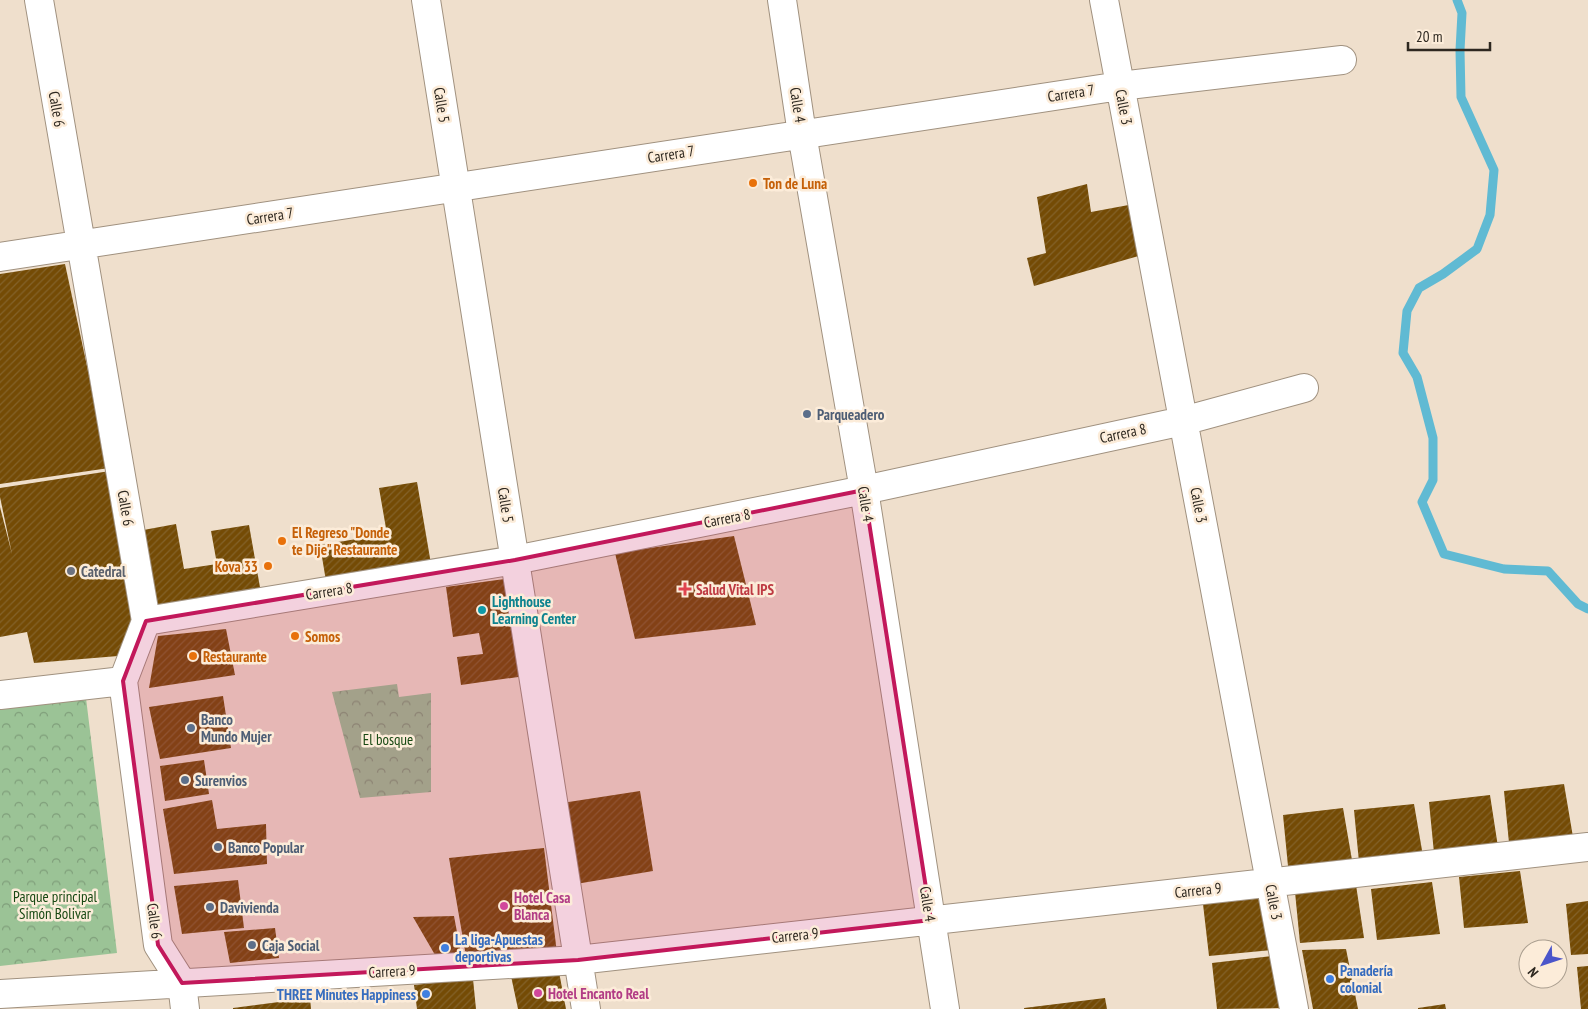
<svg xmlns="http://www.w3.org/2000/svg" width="1588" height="1009" viewBox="0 0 1588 1009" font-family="'PT Sans Narrow',sans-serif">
  <defs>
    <pattern id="park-crowns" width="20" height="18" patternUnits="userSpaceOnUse" patternTransform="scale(1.25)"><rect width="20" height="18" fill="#9bc396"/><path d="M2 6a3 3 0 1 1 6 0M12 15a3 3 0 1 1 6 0" fill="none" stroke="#7f9e7a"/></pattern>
    <pattern id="building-hatch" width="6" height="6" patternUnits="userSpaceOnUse" patternTransform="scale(1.25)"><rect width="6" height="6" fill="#744b05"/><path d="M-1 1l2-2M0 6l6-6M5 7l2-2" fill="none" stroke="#83622a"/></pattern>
  </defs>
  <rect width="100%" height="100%" fill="#efdfcc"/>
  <path fill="url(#park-crowns)" d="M 397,684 L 399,697 L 431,693 L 431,792 L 360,798 L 332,692 Z
    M 86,698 L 117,953 L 0,966 L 0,708 Z"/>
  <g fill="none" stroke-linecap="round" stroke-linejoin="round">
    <path stroke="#60bad3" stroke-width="9" d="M 1457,0 L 1462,13 L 1460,50 L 1461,97 L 1494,170 L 1490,215 L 1477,249 L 1443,274 L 1419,288 L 1407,311 L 1403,353 L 1417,377 L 1433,438 L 1433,480 L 1422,502 L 1444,554 L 1504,569 L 1548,571 L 1578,604 L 1588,609"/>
  </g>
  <path fill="url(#building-hatch)" d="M 1087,184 L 1091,212 L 1134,204 L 1142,255 L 1034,286 L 1027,258 L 1046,253 L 1037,197 Z
    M 65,264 L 109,468 L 0,484 L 0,274 Z
    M 110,471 L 137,620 L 118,656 L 34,663 L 27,632 L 0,637 L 0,507 L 12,554 L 0,497 L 0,488 Z
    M 417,482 L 431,564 L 326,581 L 320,545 L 387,534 L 379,488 Z
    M 176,524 L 184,569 L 217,564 L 211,531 L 249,525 L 261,593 L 152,611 L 138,531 Z
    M 734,536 L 756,625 L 635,639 L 615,553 Z
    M 511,578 L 525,676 L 461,685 L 457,657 L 483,654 L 479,633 L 453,637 L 446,587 Z
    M 226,629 L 235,675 L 149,688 L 158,636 Z
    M 223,696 L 231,748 L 160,759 L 149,707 Z
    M 204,760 L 209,794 L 165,801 L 160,766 Z
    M 1564,784 L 1573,837 L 1509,843 L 1504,791 Z
    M 640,791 L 653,871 L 576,884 L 562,803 Z
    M 1490,795 L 1498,847 L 1434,853 L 1429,802 Z
    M 212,800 L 217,829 L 266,824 L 267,864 L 174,874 L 163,809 Z
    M 1414,804 L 1423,856 L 1359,862 L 1354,810 Z
    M 1343,808 L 1352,860 L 1288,866 L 1283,815 Z
    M 544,848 L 557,953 L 467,962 L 449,858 Z
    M 1520,871 L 1528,923 L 1464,928 L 1459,877 Z
    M 238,880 L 244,928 L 182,934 L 174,886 Z
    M 1432,882 L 1440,934 L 1377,940 L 1371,889 Z
    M 1356,885 L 1364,938 L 1300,943 L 1295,892 Z
    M 1264,898 L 1272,950 L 1209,956 L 1203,904 Z
    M 1588,901 L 1588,954 L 1571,955 L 1566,904 Z
    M 454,916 L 462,959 L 438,960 L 413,917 Z
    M 275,928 L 279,958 L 230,963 L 224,932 Z
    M 1346,949 L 1358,1009 L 1313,1009 L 1302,950 Z
    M 1273,956 L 1281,1008 L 1217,1009 L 1212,963 Z
    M 1588,966 L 1588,1009 L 1581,1009 L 1577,967 Z
    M 559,972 L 566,1009 L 518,1009 L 511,976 Z
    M 473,979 L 476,1009 L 417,1009 L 414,985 Z
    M 310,998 L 311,1009 L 233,1009 L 233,1008 Z
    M 1105,998 L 1107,1009 L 1024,1009 L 1024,1008 Z
    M 1445,1004 L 1446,1009 L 1418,1009 L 1418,1008 Z"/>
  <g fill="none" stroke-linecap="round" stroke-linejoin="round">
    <defs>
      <path id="minor" d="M 39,0 L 146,621 L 123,681 L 158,945 L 182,983 L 185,1009
        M 426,0 L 586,1009
        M 782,0 L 802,134 L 864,490 L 945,1009
        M 1104,0 L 1294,1009
        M 0,257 L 1120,86 L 1342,60
        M 146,621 L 515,560 L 864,490 L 1183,421 L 1304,388
        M 0,695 L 123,681
        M 0,994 L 578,960 L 1588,847"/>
    </defs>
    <use href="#minor" stroke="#a0917f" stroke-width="30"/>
    <use href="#minor" stroke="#fff" stroke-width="28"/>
  </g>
  <path fill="#c2185b" fill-opacity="0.2" stroke="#c2185b" stroke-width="4" stroke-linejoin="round" d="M 864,490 L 931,920 L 578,960 L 182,983 L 158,945 L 123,681 L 146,621 L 515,560 Z"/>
  <g fill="#e8710a" stroke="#fcecd9" stroke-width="2">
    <circle cx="753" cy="183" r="5"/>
    <circle cx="282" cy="541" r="5"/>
    <circle cx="268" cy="566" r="5"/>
    <circle cx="295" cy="636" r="5"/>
    <circle cx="193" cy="656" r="5"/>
  </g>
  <g fill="#5c6f8a" stroke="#fcecd9" stroke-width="2">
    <circle cx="807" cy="414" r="5"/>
    <circle cx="191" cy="728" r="5"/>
    <circle cx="185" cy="780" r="5"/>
    <circle cx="218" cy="847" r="5"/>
    <circle cx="210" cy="907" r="5"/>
    <circle cx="252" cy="945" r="5"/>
  </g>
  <circle fill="#6b7280" stroke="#fcecd9" stroke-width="2" cx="71" cy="571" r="5"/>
  <path fill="#e0444e" stroke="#fcecd9" stroke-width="2" d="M682.5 581.5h5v5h5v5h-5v5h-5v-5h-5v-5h5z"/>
  <circle fill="#0f9aa8" stroke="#fcecd9" stroke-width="2" cx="482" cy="610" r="5"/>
  <g fill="#d1479c" stroke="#fcecd9" stroke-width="2">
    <circle cx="504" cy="906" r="5"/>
    <circle cx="538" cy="993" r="5"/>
  </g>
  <g fill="#3f7fe0" stroke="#fcecd9" stroke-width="2">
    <circle cx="445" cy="948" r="5"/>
    <circle cx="1330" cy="979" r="5"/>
    <circle cx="426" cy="994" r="5"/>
  </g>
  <g text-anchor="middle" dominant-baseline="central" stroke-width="5" stroke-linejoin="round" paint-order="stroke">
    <g font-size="15" fill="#2e2820" stroke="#fcecd9">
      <text transform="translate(1071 93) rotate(-9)">Carrera 7</text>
      <text transform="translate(442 105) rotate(81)">Calle 5</text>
      <text transform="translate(798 105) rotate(81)">Calle 4</text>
      <text transform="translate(1124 107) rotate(79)">Calle 3</text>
      <text transform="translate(57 109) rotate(80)">Calle 6</text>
      <text transform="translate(671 154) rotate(-9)">Carrera 7</text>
      <text transform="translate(270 216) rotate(-9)">Carrera 7</text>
      <text transform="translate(1123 433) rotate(-12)">Carrera 8</text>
      <text transform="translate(866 504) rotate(81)">Calle 4</text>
      <text transform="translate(506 505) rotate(81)">Calle 5</text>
      <text transform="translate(1199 505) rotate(79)">Calle 3</text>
      <text transform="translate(126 508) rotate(80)">Calle 6</text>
      <text transform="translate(727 518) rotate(-11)">Carrera 8</text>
      <text transform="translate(329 591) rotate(-9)">Carrera 8</text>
      <text transform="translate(1198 890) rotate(-6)">Carrera 9</text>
      <text transform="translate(1274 902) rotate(79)">Calle 3</text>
      <text transform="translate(928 904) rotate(81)">Calle 4</text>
      <text transform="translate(155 921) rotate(82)">Calle 6</text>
      <text transform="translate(795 935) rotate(-6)">Carrera 9</text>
      <text transform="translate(392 971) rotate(-3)">Carrera 9</text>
    </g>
    <g font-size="15" font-weight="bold" fill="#c56008" stroke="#fcecd9" text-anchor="start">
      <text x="763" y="183">Ton de Luna</text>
      <text x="292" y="532">El Regreso "Donde<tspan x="292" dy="17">te Dije" Restaurante</tspan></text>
      <text x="258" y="566" text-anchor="end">Kova 33</text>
      <text x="305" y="636">Somos</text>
      <text x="203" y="656">Restaurante</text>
    </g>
    <g font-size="15" font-weight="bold" fill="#4e5e75" stroke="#fcecd9" text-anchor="start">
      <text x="817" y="414">Parqueadero</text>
      <text x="201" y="719">Banco<tspan x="201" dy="17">Mundo Mujer</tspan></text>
      <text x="195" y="780">Surenvios</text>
      <text x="228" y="847">Banco Popular</text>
      <text x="220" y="907">Davivienda</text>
      <text x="262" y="945">Caja Social</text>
    </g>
    <g font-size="15" font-weight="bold" fill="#5b616d" stroke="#fcecd9" text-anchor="start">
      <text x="81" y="571">Catedral</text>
    </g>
    <g font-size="15" font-weight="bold" fill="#be3a42" stroke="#fcecd9" text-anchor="start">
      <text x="696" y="589">Salud Vital IPS</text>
    </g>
    <g font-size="15" font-weight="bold" fill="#0d838f" stroke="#fcecd9" text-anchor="start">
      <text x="492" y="601">Lighthouse<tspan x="492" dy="17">Learning Center</tspan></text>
    </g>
    <g font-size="15" fill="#174812" stroke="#fcecd9">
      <text x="388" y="739">El bosque</text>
      <text x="55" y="896">Parque principal<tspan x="55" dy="17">Simón Bolivar</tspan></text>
    </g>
    <g font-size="15" font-weight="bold" fill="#b23c85" stroke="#fcecd9" text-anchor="start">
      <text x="514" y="897">Hotel Casa<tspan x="514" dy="17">Blanca</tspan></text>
      <text x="548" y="993">Hotel Encanto Real</text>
    </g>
    <g font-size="15" font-weight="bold" fill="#366cbe" stroke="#fcecd9" text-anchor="start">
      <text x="455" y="939">La liga-Apuestas<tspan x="455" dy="17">deportivas</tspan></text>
      <text x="1340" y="970">Panadería<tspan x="1340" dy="17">colonial</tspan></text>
      <text x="416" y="994" text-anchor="end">THREE Minutes Happiness</text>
    </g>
  </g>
  <g transform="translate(1543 964) rotate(230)"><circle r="24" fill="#fcecd9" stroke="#aa9e8f"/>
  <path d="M0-4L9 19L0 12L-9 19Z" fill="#4b55ca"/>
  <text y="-8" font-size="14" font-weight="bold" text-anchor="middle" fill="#2e2820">N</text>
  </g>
  <path d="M1408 42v8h82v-8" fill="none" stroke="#2e2820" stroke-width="2.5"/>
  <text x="1416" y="42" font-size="15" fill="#2e2820" stroke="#fcecd9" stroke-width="4" paint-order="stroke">20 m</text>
</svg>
